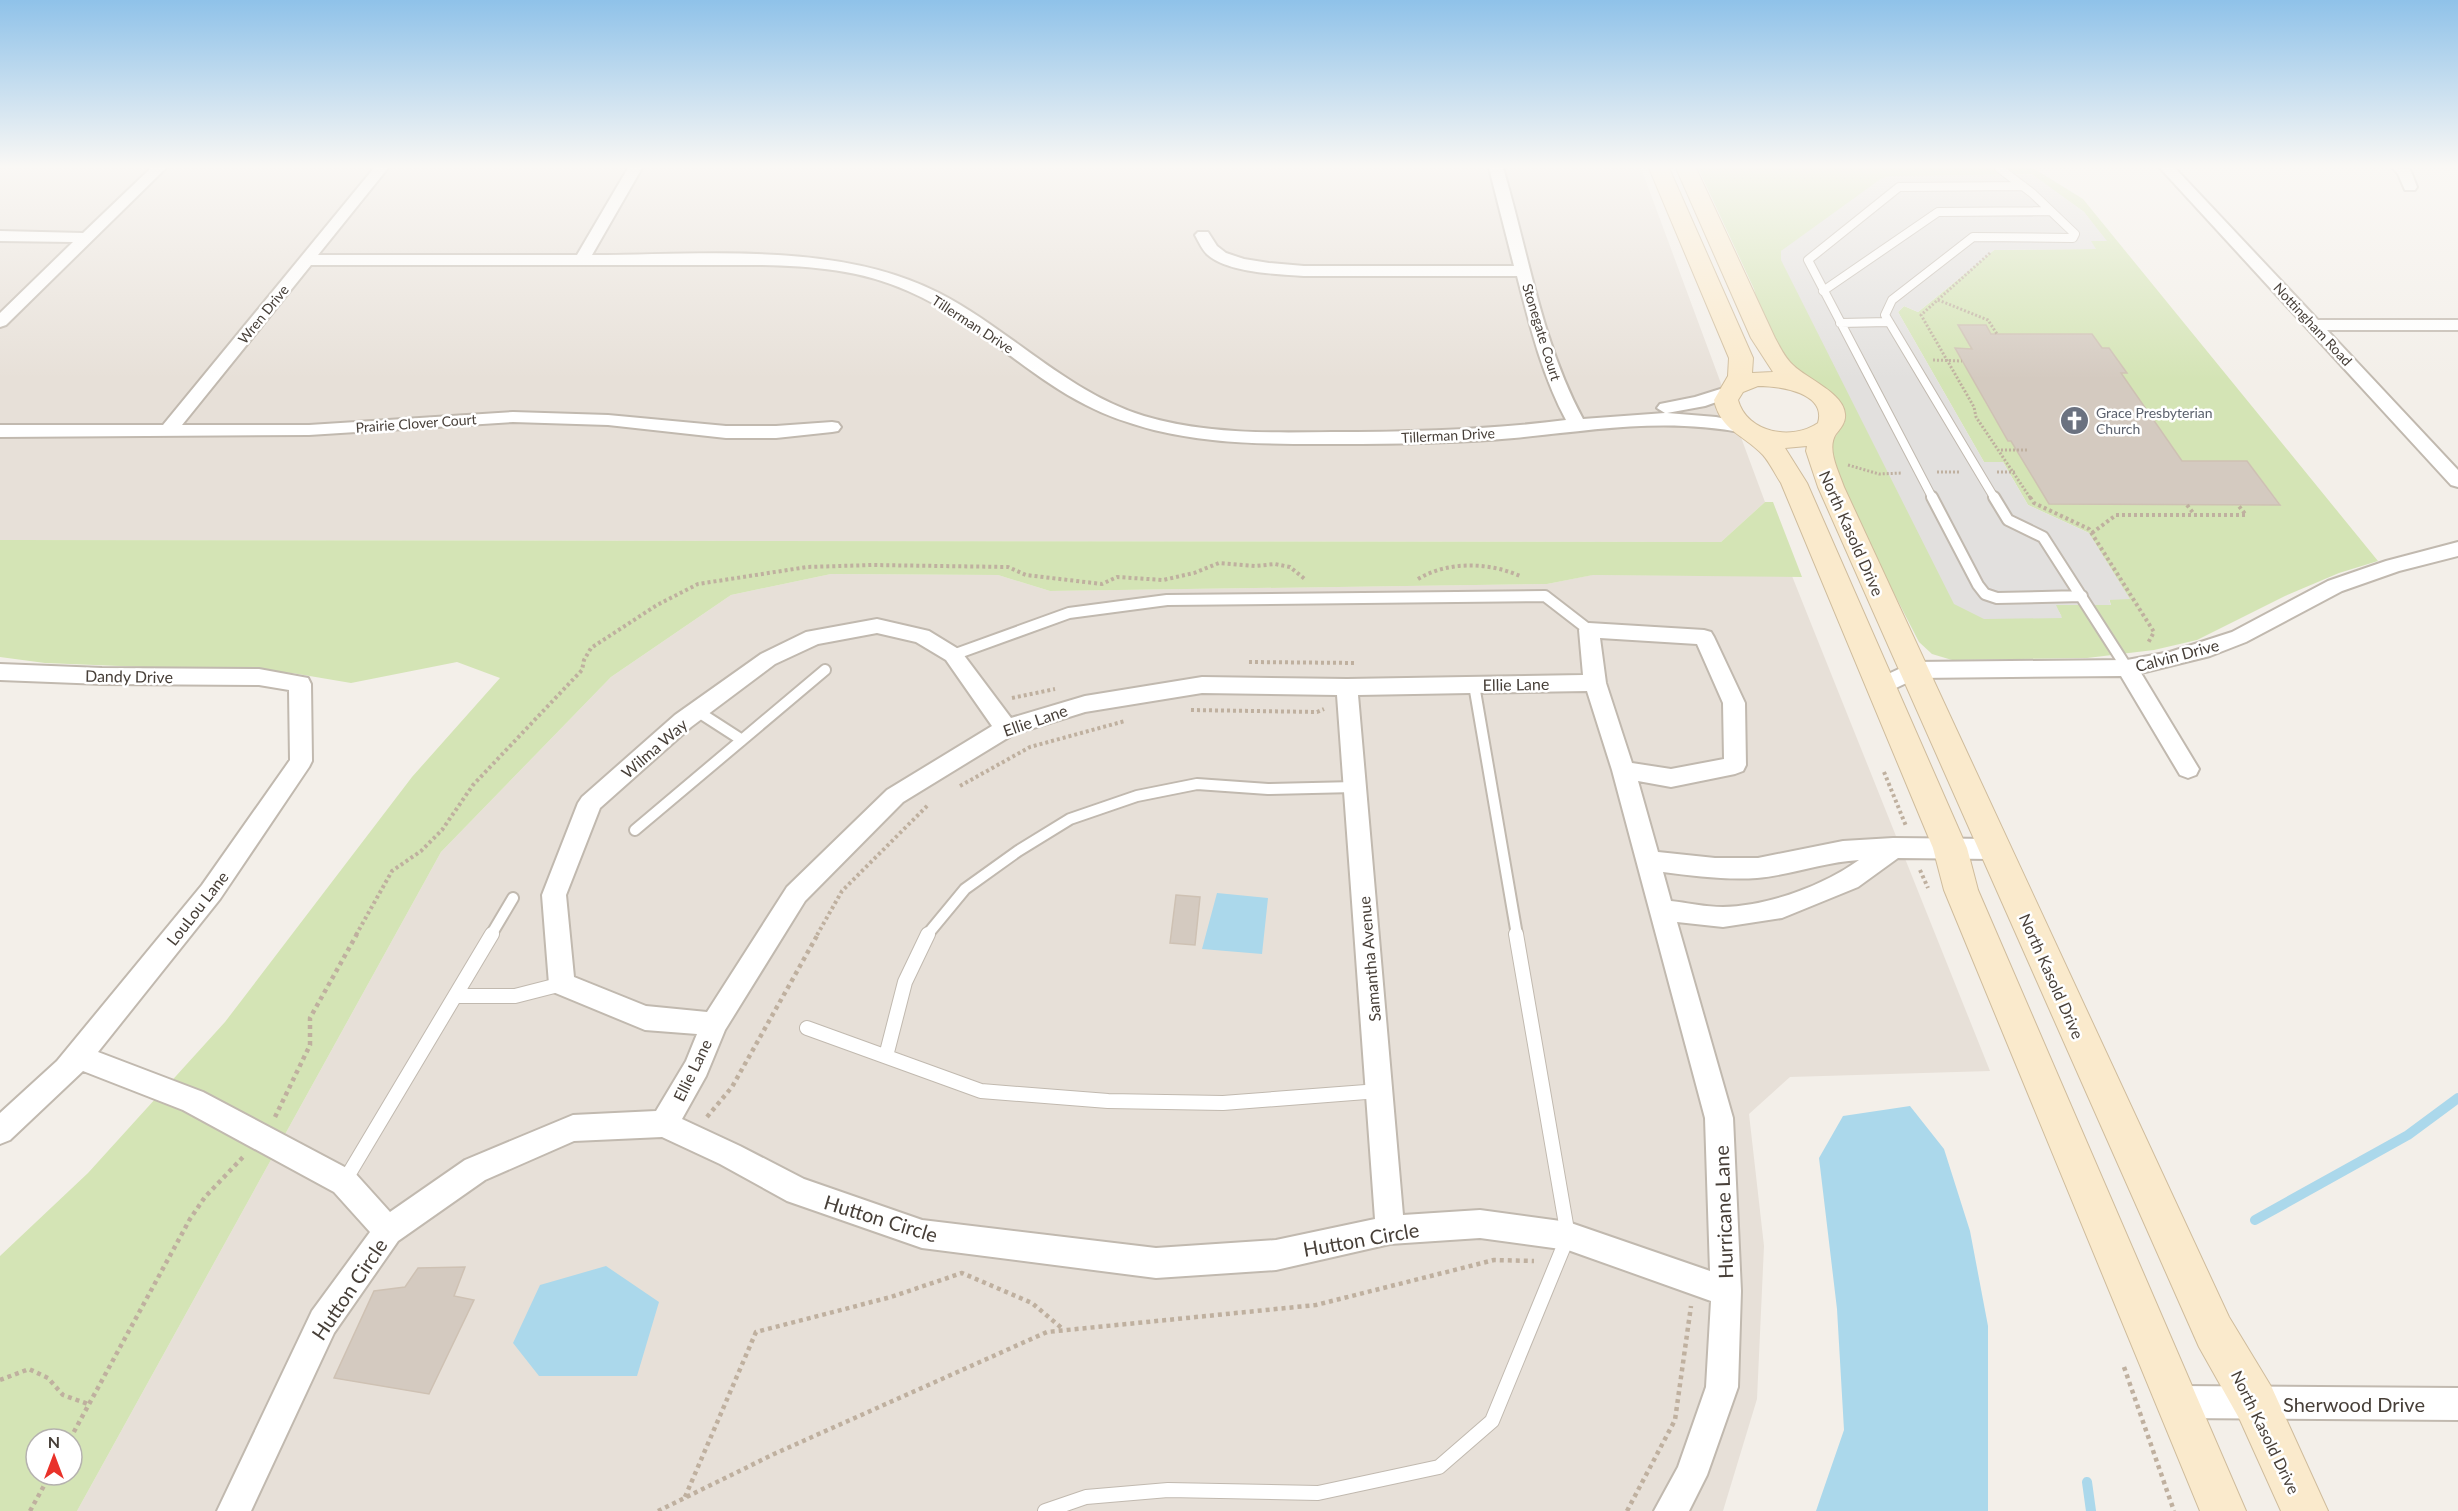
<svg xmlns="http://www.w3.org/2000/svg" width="2458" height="1511" viewBox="0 0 2458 1511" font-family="Lato,sans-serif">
  <rect width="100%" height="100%" fill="#f3efe9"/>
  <path fill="#e7e0d8" d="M 0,168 L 1641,168 L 1765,502 L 1721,542 L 0,540 Z
    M 831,574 L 998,575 L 1050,591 L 1547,584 L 1592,575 L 1792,576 L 1990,1071 L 1790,1077 L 1749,1114 L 1764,1246 L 1757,1399 L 1723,1511 L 77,1511 L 441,852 L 611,677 L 731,595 Z"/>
  <path fill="#d4e4b5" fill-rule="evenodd" d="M 1698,168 L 2033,168 L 2083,199 L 2378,561 L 2339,573 L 2285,596 L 2197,640 L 2154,650 L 2087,658 L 1952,660 L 1932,654 L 1919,642 L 1844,496 L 1829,454 L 1830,445 L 1845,422 L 1842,407 L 1792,371 L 1761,316 L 1754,289 ZM 2031,174 L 2084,212 L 2106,241 L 2090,241 L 2095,249 L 1994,250 L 1918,312 L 1904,306 L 1898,312 L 1984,462 L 2003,462 L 2028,505 L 2089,533 L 2111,605 L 2055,605 L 2062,617 L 1781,251 L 1990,175 ZM 1958,325 L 1986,325 L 1992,336 L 2092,334 L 2102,348 L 2109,348 L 2127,373 L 2121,373 L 2182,461 L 2247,461 L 2280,504 L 2049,504 L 2025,463 L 2039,441 L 2008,441 L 1984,400 L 2004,400 L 1970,374 L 1955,349 L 1972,349 Z
    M 1765,502 L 1773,502 L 1802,577 L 1593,575 L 1547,584 L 1050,591 L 998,575 L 831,574 L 731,595 L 611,677 L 441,852 L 77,1511 L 0,1511 L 0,1256 L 88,1173 L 225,1022 L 412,777 L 500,678 L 457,662 L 351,683 L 292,673 L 45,663 L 0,657 L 0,540 L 1721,542 ZM 36,1439 L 72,1439 L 72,1475 L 36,1475 Z"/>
  <path fill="#e2e0de" d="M 2032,174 L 2084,212 L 2107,241 L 2091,241 L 2096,249 L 1994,250 L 1918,312 L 1904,306 L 1898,312 L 1984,462 L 2003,462 L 2028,505 L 2089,533 L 2130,599 L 2109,600 L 2111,605 L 2056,605 L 2062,618 L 1984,619 L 1954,604 L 1781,260 L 1781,251 L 1882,178 L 1891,176 Z"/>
  <path fill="#abd8eb" d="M 1217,893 L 1268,898 L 1262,954 L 1202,949 Z
    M 1910,1106 L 1944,1149 L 1970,1231 L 1988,1326 L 1988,1511 L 1816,1511 L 1844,1430 L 1837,1309 L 1819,1158 L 1843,1116 Z
    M 606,1266 L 659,1302 L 637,1376 L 539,1376 L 513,1343 L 540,1285 Z"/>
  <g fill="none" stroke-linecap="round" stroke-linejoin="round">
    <path stroke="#abd8eb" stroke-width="10" d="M 2255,1220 L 2408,1135 L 2458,1098
      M 2087,1482 L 2091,1511"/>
  </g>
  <path fill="#d4cac0" stroke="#cec1b3" stroke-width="1.5" d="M 1958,325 L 1986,325 L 1991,334 L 2092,334 L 2102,348 L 2109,348 L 2127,373 L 2121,373 L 2182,461 L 2247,461 L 2280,505 L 2049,504 L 2011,441 L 2008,441 L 1955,348 L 1972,349 Z
    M 1176,895 L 1200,897 L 1195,945 L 1170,943 Z
    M 465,1267 L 454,1296 L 474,1300 L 429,1394 L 334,1378 L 374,1291 L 405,1287 L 418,1268 Z"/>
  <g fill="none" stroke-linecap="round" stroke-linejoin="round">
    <defs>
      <path id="service-far2" d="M 1823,291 L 1938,212 L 2050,211
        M 1840,323 L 1889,322
        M 1933,499 L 1808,260 L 1899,187 L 2023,186
        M 1995,499 L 1885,315 L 1892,300 L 1973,237 L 2073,238 L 2075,234 L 2032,193 L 1999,168"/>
      <path id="service-far1" d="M 1932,497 L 1978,585 L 1985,594 L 1997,598 L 2082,596
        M 1994,497 L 2008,520 L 2043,537 L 2127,668
        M 953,655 L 1069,613 L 1167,600 L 1545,596 L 1589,630
        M 1474,685 L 1517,935
        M 697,711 L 742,740
        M 635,830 L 825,670
        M 491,935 L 513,898
        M 927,935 L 965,889 L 1018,851 L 1070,819 L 1137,796 L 1197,784 L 1268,789 L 1355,787"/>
      <path id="service" d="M 456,996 L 515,996 L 562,984
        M 807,1028 L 981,1091 L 1108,1101 L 1223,1103 L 1379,1091
        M 886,1056 L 905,982 L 928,934
        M 344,1182 L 492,934
        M 1045,1511 L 1086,1497 L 1168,1490 L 1318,1493 L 1439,1467 L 1492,1421 L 1568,1236 L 1516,934"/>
      <path id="minor" d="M 151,168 L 166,168 L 6,325 L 0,327 L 0,313 L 73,242 L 0,241 L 0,231 L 83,233 Z
        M 374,168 L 388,168 L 318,255 L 577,255 L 628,168 L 642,168 L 592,255 C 704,255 838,241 939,293 C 1011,330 1066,392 1144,416 C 1205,434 1269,433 1332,432 C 1410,432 1488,430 1566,420 C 1542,375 1530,326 1517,276 L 1304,276 C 1277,274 1229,273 1208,255 C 1202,250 1199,242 1195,235 L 1198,232 L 1208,232 L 1217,246 L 1226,253 L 1244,259 L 1269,263 L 1304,266 L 1514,266 L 1489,168 L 1503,168 C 1528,251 1541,341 1583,419 L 1665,413 L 1657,408 L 1660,404 L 1695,397 L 1730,386 L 1736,387 L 1739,391 L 1736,395 L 1705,406 L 1667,413 L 1716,417 L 1751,424 L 1754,428 L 1751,432 L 1745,433 C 1665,417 1594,430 1514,438 C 1456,443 1397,444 1339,444 C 1276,444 1215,445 1154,430 C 1131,424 1107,416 1086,405 C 1023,373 974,319 908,291 C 862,270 812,266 762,265 L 311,265 L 182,425 L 309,425 L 513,412 L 608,415 L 726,426 L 776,426 L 832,422 L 838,423 L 841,427 L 838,431 L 832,432 L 776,438 L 726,438 L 608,425 L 513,422 L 309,435 L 0,437 L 0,425 L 163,425 Z
        M 2160,168 L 2175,168 L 2318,320 L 2458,320 L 2458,330 L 2327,330 L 2458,470 L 2458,487 L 2451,485 Z
        M 2393,168 L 2410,169 L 2417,187 L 2415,190 L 2405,190 L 2398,174 Z
        M 2458,542 L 2458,556 L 2399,571 L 2342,591 L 2246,642 L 2210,656 L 2141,673 L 2199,769 L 2196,775 L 2188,778 L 2180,775 L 2121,676 L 1917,678 L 1881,695 L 1873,693 L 1870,687 L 1873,681 L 1914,662 L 2127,660 L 2170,652 L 2232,632 L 2328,581 L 2386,561 Z
        M 877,619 L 929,631 L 960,650 L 1011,718 L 1085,696 L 1202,677 L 1347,679 L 1583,675 L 1579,630 L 1582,625 L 1589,623 L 1704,630 L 1711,632 L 1714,637 L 1745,703 L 1746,765 L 1743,771 L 1735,774 L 1671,787 L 1638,781 L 1658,852 L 1715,858 L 1758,858 L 1843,841 L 1893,838 L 1994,839 L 2002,842 L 2006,849 L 2002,856 L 1994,859 L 1898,858 L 1858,887 L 1782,918 L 1723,927 L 1677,922 L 1733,1118 L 1741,1291 L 1738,1387 L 1707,1475 L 1689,1511 L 1654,1511 L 1678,1467 L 1706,1387 L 1711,1301 L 1568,1250 L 1480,1238 L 1390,1244 L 1276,1270 L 1156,1278 L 922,1248 L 787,1201 L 720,1164 L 662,1137 L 574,1141 L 485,1180 L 398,1241 L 334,1333 L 251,1511 L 217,1511 L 312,1311 L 370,1232 L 334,1192 L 183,1110 L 83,1071 L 10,1140 L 0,1144 L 0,1113 L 57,1061 L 202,885 L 290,760 L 289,690 L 259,685 L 102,684 L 0,680 L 0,664 L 102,668 L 259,669 L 308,678 L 311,684 L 312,761 L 309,767 L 220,899 L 98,1052 L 203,1092 L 354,1172 L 390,1212 L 465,1160 L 573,1115 L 656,1111 L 686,1061 L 697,1034 L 645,1030 L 553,992 L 549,984 L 542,895 L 578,803 L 582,797 L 675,715 L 761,654 L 806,632 ZM 877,633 L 916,642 L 946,660 L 992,726 L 887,790 L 787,887 L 707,1012 L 646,1006 L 574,977 L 566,895 L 600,808 L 691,727 L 775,664 L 818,644 ZM 1600,638 L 1697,644 L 1723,703 L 1724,759 L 1671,769 L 1632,763 L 1606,683 ZM 1587,691 L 1612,770 L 1705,1118 L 1710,1271 L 1568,1222 L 1480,1210 L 1403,1215 L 1358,695 ZM 1202,693 L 1337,695 L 1375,1219 L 1276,1240 L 1156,1248 L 922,1220 L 804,1179 L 740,1146 L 682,1119 L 706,1076 L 725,1030 L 805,901 L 903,802 L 1014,734 L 1085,712 ZM 1859,860 C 1823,886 1768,906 1723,907 C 1706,907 1688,903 1671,901 L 1663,872 C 1694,876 1726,880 1757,878 C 1791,875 1824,862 1859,860 Z
        M 2177,1386 L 2458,1388 L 2458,1420 L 2177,1418 L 2166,1413 L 2161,1402 L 2166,1391 Z"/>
      <path id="secondary" d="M 1649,168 L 1669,168 L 1753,358 L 1752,373 L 1773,372 L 1751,338 L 1676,168 L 1696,168 L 1775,338 C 1780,347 1785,358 1793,365 C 1807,379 1844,393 1845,414 C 1846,422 1841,428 1836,434 C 1826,449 1839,472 1844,487 L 2229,1317 L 2272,1388 L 2328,1511 L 2281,1511 L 2240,1420 L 2199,1347 L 1818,487 L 1806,451 L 1807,446 L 1785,448 L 1807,483 L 1967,848 L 1978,890 L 2246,1511 L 2200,1511 L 1944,890 L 1933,848 L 1781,483 C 1775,474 1770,463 1763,455 C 1743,434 1721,431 1714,400 L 1728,376 L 1729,358 ZM 1758,386 C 1781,386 1827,393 1818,423 C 1792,441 1747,433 1738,400 L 1743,392 Z"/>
    </defs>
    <use href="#service-far2" stroke="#c1b9af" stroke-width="10"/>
    <use href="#service-far1" stroke="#c1b9af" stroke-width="14"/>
    <use href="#service" stroke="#c1b9af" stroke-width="16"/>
    <use href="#minor" stroke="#c1b9af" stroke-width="4"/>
    <use href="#secondary" stroke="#cfbc9c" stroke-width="2"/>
    <path stroke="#bfb09f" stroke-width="3" stroke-dasharray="2 2" stroke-linecap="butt" d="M 1990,253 L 1921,315 L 1974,407 L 1976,417 L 2031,499
      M 1938,300 L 1988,320 L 1997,334
      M 1933,360 L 1962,361
      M 2001,450 L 2027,450
      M 1848,465 L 1879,474 L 1902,473
      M 1937,472 L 1959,472
      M 1997,472 L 2015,472"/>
    <path stroke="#bfb09f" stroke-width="4" stroke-dasharray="3 3" stroke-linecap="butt" d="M 2030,497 L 2034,503 L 2089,529 L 2154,632 L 2148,643
      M 2187,505 L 2194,514
      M 2092,533 L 2116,515 L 2246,515 L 2238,505
      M 1418,579 C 1448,561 1488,562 1520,576
      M 1249,662 L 1356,663
      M 1012,698 L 1055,689
      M 1191,710 L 1317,712 L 1324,709
      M 1884,772 L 1906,826
      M 960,786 L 1030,747 L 1125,721
      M 1920,870 L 1928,888
      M 356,935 L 392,871 L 421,851 L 442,830 L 473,785 L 582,670 L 584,660 L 591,648 L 657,605 L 698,584 L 807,567 L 872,565 L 1008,567 L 1026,575 L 1102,584 L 1117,577 L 1163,580 L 1194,573 L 1219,563 L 1256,566 L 1275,564 L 1290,567 L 1306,580
      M 817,935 L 842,891 L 928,805"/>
    <path stroke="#bfb09f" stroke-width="4.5" stroke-dasharray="4 4" stroke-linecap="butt" d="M 275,1117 L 310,1045 L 310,1018 L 357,934
      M 707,1117 L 732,1087 L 818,934
      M 2124,1367 L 2174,1511
      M 0,1380 L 29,1369 L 48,1378 L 63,1395 L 88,1404
      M 70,1439 L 190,1219 L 205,1197 L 244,1156
      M 685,1497 L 756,1332 L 891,1297 L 962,1273 L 1032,1303 L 1064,1330
      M 30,1511 L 50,1475
      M 658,1511 L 774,1454 L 1047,1332 L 1316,1305 L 1494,1260 L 1534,1261
      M 1627,1511 L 1675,1420 L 1691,1306"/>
    <use href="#service-far2" stroke="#fff" stroke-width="8"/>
    <use href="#service-far1" stroke="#fff" stroke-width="10"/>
    <use href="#service" stroke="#fff" stroke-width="14"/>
    <use href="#minor" fill="#fff" fill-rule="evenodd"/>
    <use href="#secondary" fill="#faeacc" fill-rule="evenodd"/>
  </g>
  <linearGradient id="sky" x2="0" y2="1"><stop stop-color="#8fc2e9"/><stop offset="0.44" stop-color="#faf8f5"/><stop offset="1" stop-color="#faf8f5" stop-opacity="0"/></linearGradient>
  <rect width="2458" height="379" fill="url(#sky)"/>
  <defs>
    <symbol id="church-disc" viewBox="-11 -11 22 22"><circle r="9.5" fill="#6b7280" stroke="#fff"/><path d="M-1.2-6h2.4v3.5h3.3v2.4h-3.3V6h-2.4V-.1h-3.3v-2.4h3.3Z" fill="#fff"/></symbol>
  </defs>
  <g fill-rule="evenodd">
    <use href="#church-disc" x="2058" y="404" width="33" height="33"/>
  </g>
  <g text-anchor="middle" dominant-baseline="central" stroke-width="5" stroke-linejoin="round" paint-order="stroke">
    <g font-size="14" fill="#473f38" stroke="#fff">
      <text transform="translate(263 314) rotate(-51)">Wren Drive</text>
      <text transform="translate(973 324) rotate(33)">Tillerman Drive</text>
      <text transform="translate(2313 324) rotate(47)">Nottingham Road</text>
      <text transform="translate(1542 332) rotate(73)">Stonegate Court</text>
      <text transform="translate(416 423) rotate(-4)">Prairie Clover Court</text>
      <text transform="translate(1448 435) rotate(-3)">Tillerman Drive</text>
    </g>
    <g font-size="14" fill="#5b616d" stroke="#fff" text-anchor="start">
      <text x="2096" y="412">Grace Presbyterian<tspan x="2096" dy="16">Church</tspan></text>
    </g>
    <g font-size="16" fill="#473f38" stroke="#fff">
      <text transform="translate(1852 533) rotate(66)">North Kasold Drive</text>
      <text transform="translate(2177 655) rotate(-15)">Calvin Drive</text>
      <text transform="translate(129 676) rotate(1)">Dandy Drive</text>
      <text transform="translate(1516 684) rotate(-1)">Ellie Lane</text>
      <text transform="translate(1035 720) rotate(-19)">Ellie Lane</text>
      <text transform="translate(654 748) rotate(-41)">Wilma Way</text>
      <text transform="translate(197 908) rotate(-52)">LouLou Lane</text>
      <text transform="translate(1369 959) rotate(-95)">Samantha Avenue</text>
      <text transform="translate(2052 976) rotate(66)">North Kasold Drive</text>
      <text transform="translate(692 1070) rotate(-64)">Ellie Lane</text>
      <text transform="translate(2266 1432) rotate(64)">North Kasold Drive</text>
    </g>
    <g font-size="20" fill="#473f38" stroke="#fff">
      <text transform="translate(1723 1212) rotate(-92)">Hurricane Lane</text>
      <text transform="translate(881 1218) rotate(17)">Hutton Circle</text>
      <text transform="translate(1361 1239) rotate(-10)">Hutton Circle</text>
      <text transform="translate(349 1289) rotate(-56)">Hutton Circle</text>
      <text x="2354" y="1404">Sherwood Drive</text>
    </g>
  </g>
  <g transform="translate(54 1457)"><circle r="28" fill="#ffffff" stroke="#b5b2af" stroke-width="1.5"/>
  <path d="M0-4.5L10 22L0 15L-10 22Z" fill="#e9322a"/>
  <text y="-9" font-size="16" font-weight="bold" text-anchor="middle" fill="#473f38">N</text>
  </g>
</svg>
